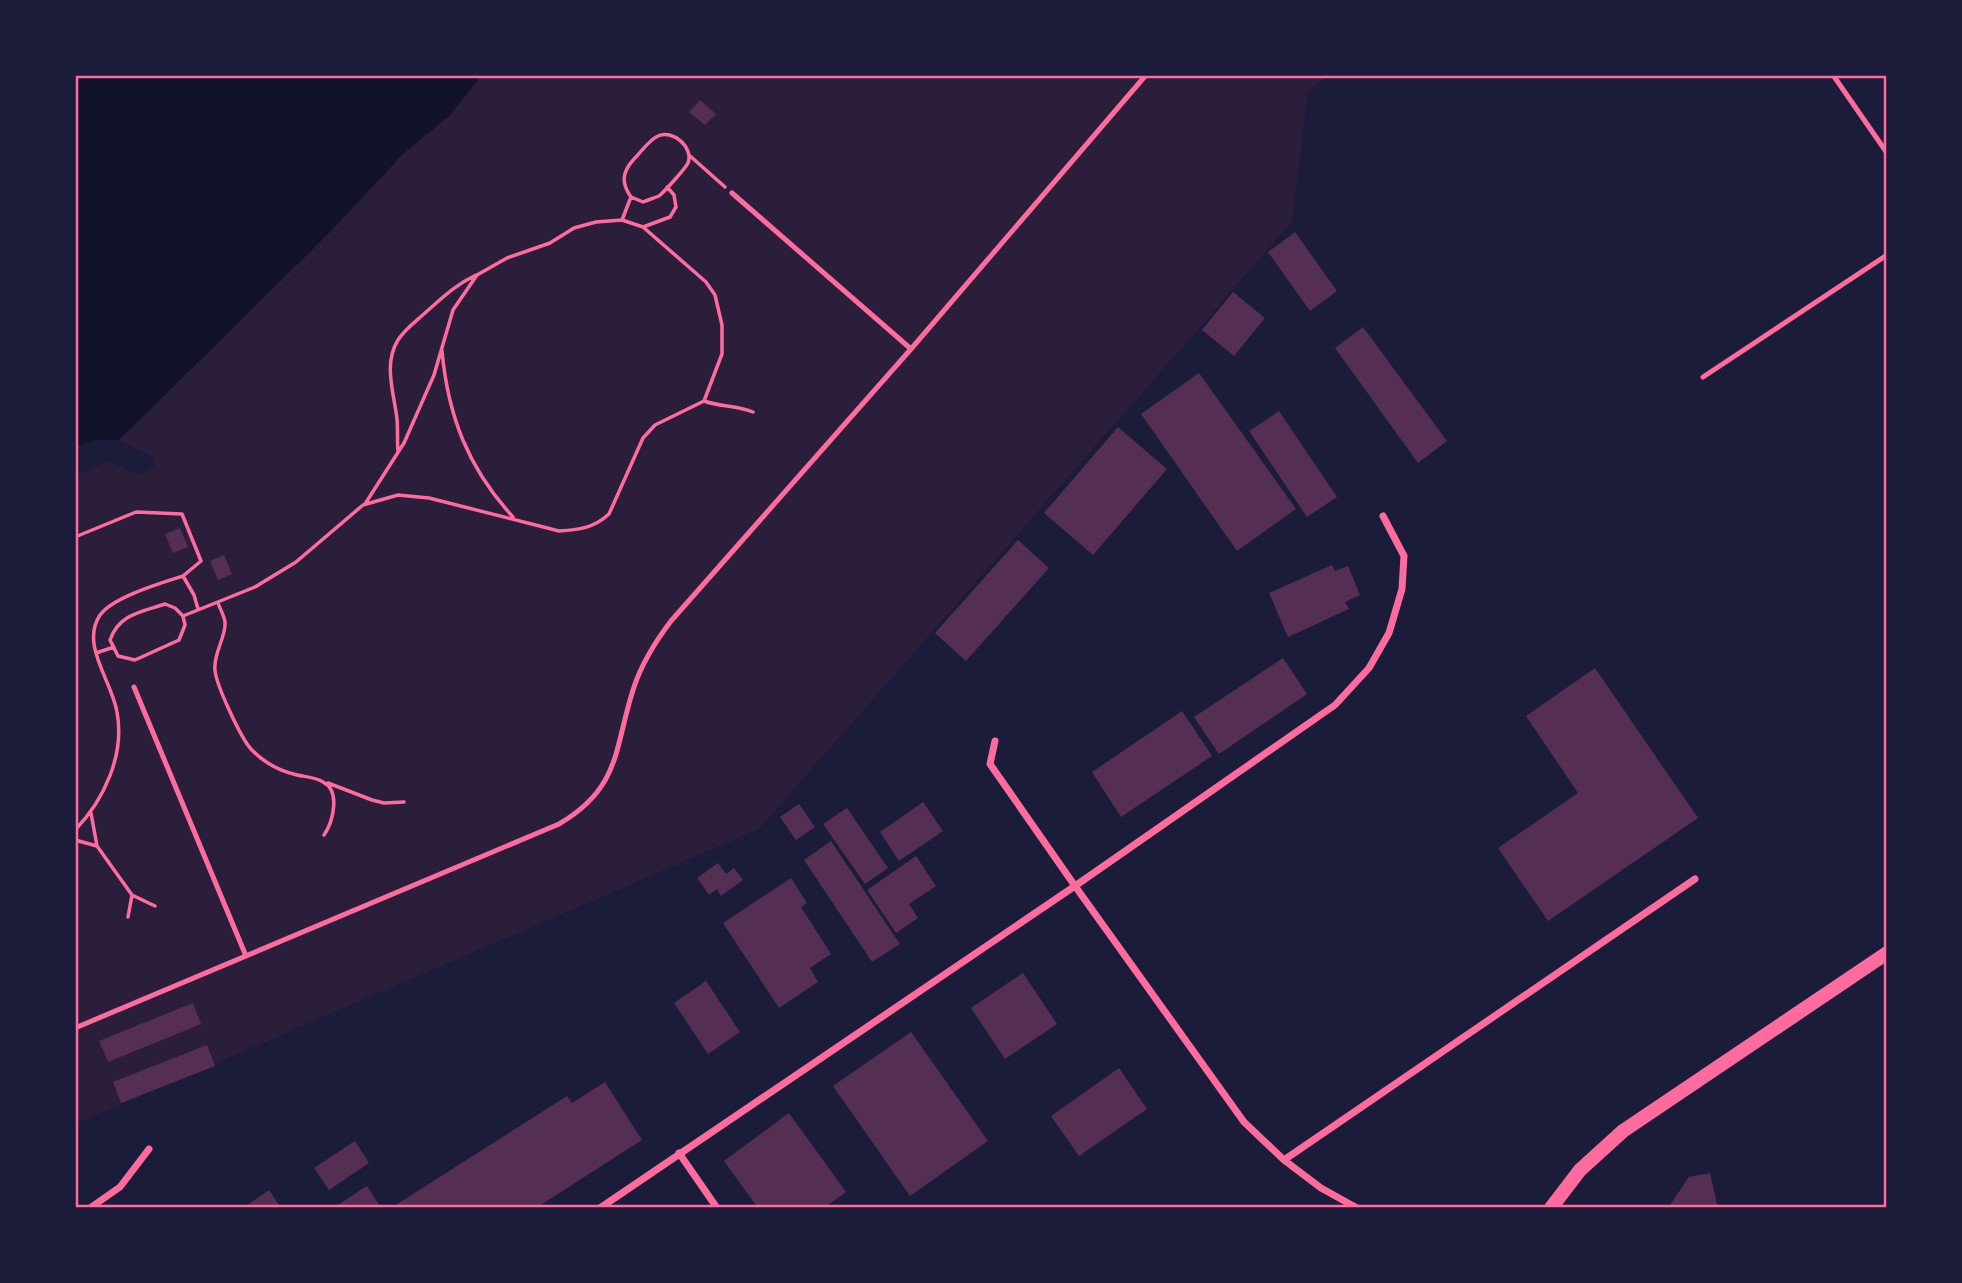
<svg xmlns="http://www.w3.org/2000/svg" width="1962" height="1283" viewBox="0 0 1962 1283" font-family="Signika,sans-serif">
  <rect width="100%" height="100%" fill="#1b1b3a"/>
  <path fill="#2a1e3b" d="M 482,75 L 1331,75 L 1308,91 L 1292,222 L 759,829 L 75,1124 L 75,475 L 108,462 L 139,474 L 150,471 L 154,464 L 151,456 L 119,440 L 326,236 L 404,153 L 449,116 Z"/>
  <path fill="#12122b" d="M 75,75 L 482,75 L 449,116 L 404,153 L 326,236 L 119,440 L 96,440 L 75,447 Z"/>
  <path fill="#542f53" d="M 700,100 L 716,114 L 705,125 L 689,112 Z
    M 1295,232 L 1337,291 L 1310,311 L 1268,252 Z
    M 1233,292 L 1265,318 L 1234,356 L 1202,330 Z
    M 1363,327 L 1447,441 L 1418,463 L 1335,348 Z
    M 1199,373 L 1296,509 L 1237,551 L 1141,414 Z
    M 1279,411 L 1337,497 L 1307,517 L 1249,431 Z
    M 1118,427 L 1167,469 L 1093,555 L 1044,513 Z
    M 180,528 L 188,547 L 173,553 L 165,534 Z
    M 1018,540 L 1049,568 L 966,661 L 935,633 Z
    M 224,555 L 232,574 L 218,580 L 210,561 Z
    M 1332,565 L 1335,571 L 1348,566 L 1360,595 L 1345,602 L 1349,609 L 1288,637 L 1269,593 Z
    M 1283,658 L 1307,694 L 1219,754 L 1194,717 Z
    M 1595,668 L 1698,818 L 1548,921 L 1498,848 L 1578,793 L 1526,716 Z
    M 1182,711 L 1212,756 L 1121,817 L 1092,772 Z
    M 923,802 L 943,831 L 899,861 L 880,832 Z
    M 799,804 L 815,827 L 796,840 L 780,817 Z
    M 847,808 L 888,868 L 865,884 L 823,824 Z
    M 831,841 L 900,944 L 872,962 L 804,860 Z
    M 916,856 L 936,886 L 909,904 L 918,918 L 896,933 L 867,890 Z
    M 718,863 L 726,874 L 734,868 L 743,880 L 721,896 L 717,889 L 709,895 L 697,878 Z
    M 791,878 L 807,903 L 801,907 L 831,954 L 810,968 L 818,982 L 779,1008 L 723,923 Z
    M 1023,973 L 1057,1024 L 1005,1059 L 971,1008 Z
    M 706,981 L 740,1032 L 708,1054 L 674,1003 Z
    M 193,1003 L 201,1024 L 108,1062 L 99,1041 Z
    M 911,1032 L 988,1141 L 910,1196 L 833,1086 Z
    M 207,1045 L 215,1066 L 121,1103 L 113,1082 Z
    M 1119,1068 L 1147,1109 L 1079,1156 L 1051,1116 Z
    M 605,1082 L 642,1140 L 536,1208 L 391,1208 L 567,1096 L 572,1103 Z
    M 789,1113 L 846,1192 L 824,1208 L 758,1208 L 724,1161 Z
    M 355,1141 L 369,1163 L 329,1190 L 314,1168 Z
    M 1710,1173 L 1718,1208 L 1668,1208 L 1689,1177 Z
    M 367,1186 L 381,1208 L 333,1208 Z
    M 269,1190 L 281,1208 L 243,1208 Z"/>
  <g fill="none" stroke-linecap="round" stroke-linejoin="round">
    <path stroke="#ff6b9d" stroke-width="3.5" d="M 689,155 L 725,187
      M 622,220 L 643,227 L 706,282 L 715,295 L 722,325 L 722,354 L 704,401
      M 643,227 L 670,217 L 676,207 L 674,195 L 667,187
      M 442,351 C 448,416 468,468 513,517
      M 398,451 C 397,441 398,430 397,419 C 394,393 383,364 398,340 C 405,329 415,322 425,313 C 442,298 455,285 476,275
      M 365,504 L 404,443 L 434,375 L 453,310 L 477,275 L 507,258 L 550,243 L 574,228 L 596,222 L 622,220 L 631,197 C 621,183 622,172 634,159 C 641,152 649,140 658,136 C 672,129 694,147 688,163 C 685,169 664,192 659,196 C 654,198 648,200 643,202 L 631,197
      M 75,537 L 136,512 L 182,514 L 201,561 L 183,576
      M 218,603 C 220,609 225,617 225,623 C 226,637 213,654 215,670 C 216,685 241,738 251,749 C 263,762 280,771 297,775 C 306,777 315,777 323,782 C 341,791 333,822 324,835
      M 183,616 L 175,608 L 165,604 C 141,612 119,614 110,640 L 118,656 L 135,660 L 179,640 L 185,625 L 183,616 L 255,587 L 296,562 L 363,505 L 398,495 L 429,498 L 559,531 C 578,530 594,528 609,514 L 643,438 L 655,425 L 704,401 C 720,407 737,405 753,412
      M 96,653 L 114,647
      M 328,783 L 372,800 L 384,803 L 404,802
      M 91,813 L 97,846 L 132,895 L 155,906
      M 75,830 C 104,800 125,755 117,712 C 112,681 80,645 100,615 C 113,597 161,583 183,576 L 194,595 L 198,609
      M 75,840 L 97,846
      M 128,917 L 132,895"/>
    <path stroke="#ff6b9d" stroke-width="5" d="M 1833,75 L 1887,153
      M 732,193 L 911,349
      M 1703,377 L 1887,255
      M 134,687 L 246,956
      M 75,1028 L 559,824 C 622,787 614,747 634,687 C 642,663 655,642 671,621 L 911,349 L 1146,75"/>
    <path stroke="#ff6b9d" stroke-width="7" d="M 995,741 L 990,764 L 1075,886 L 1244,1122 L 1284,1160 L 1321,1188 L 1357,1208
      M 679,1153 L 717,1208
      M 1284,1160 L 1695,879
      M 90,1208 L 120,1187 L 149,1149
      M 600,1208 L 1075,886 L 1335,705 L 1369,668 L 1389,633 L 1402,589 L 1404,556 L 1383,516"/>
    <path stroke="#ff6b9d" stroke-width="14" d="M 1551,1208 L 1580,1170 L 1623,1131 L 1887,953"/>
  </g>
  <rect width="1962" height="1283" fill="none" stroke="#1b1b3a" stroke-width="154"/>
  <rect x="77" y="77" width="1808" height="1129" fill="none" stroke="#ff6b9d" stroke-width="2.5"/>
</svg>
